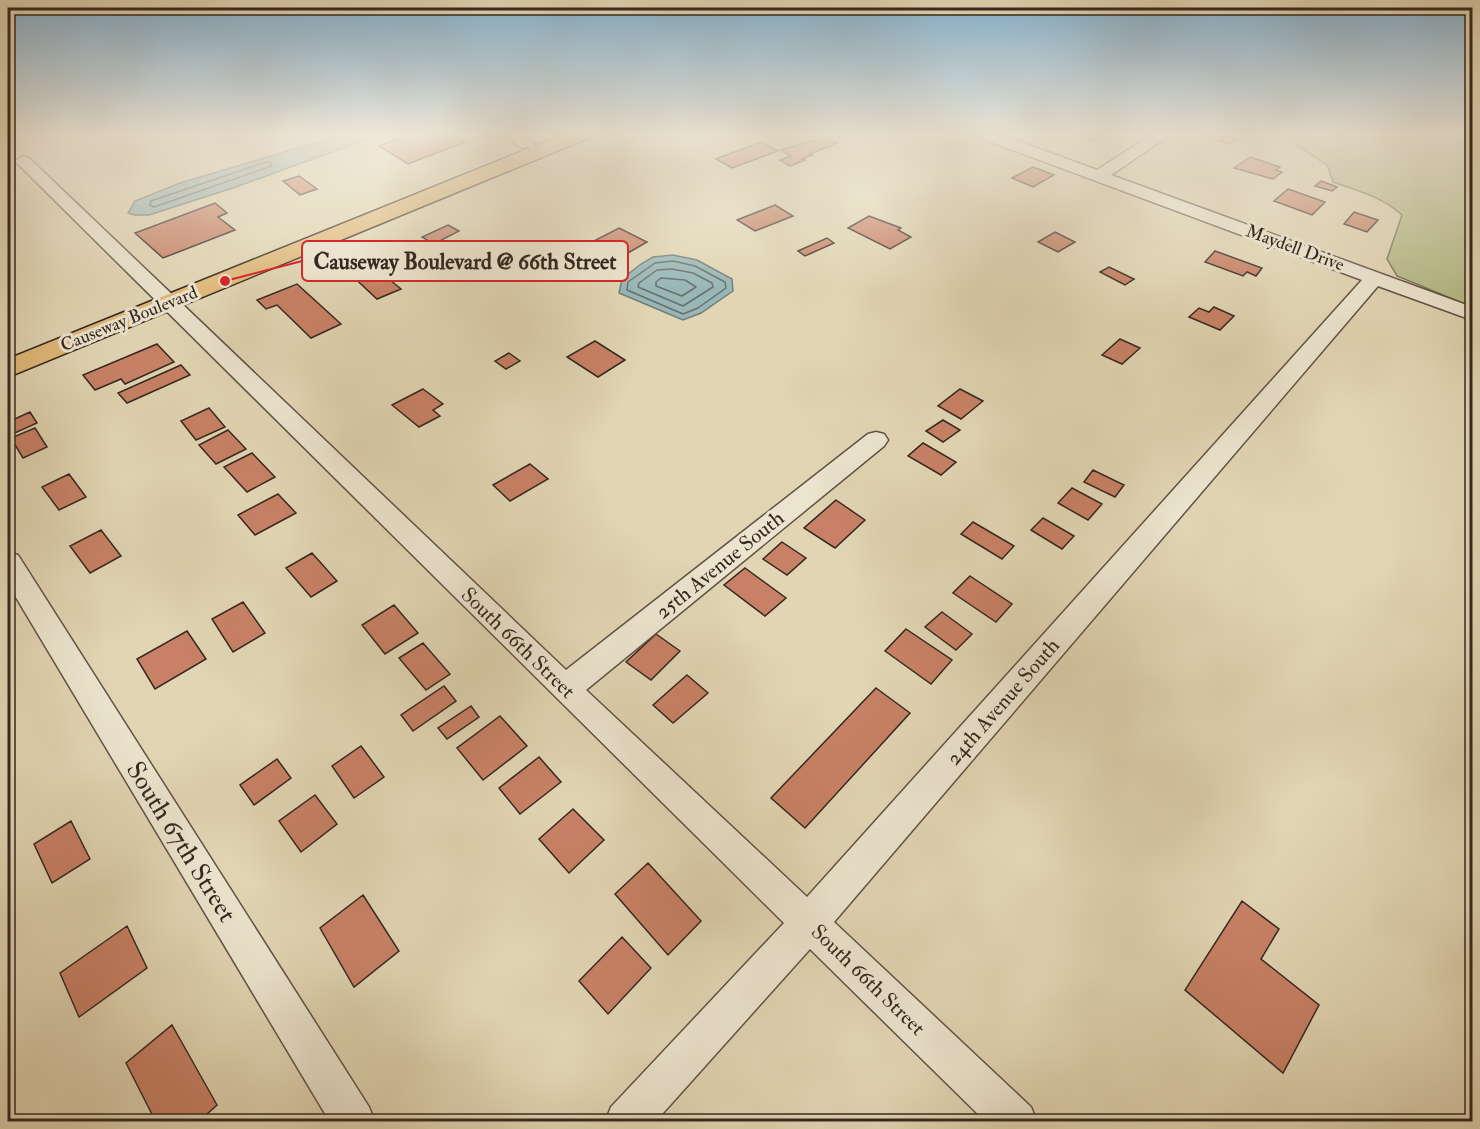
<svg xmlns="http://www.w3.org/2000/svg" width="1480" height="1129" viewBox="0 0 1480 1129" font-family="'IM FELL Double Pica',serif">
  <rect width="100%" height="100%" fill="#e1d5b3"/>
  <filter id="stains"><feTurbulence type="fractalNoise" baseFrequency=".00333" numOctaves="4"/><feColorMatrix values="0 0 0 0 .2 0 0 0 0 .09 0 0 0 0 .02 0 0 0 .5 -.17"/></filter>
  <radialGradient id="worn" r=".72"><stop offset=".6" stop-color="#630" stop-opacity="0"/><stop offset="1" stop-color="#630" stop-opacity=".3"/></radialGradient>
  <path fill="#b7bc89" stroke="#767255" stroke-width="1.5" d="M 1278,133 L 1472,133 L 1472,307 L 1397,276 L 1387,259 L 1402,215 C 1382,197 1359,191 1333,182 L 1327,165 Z"/>
  <path fill="#97b6b5" stroke="#707d7a" stroke-width="1.5" d="M 349,133 L 384,133 L 233,188 L 149,215 L 134,215 L 128,213 L 135,201 L 180,183 Z
    M 673,255 L 697,260 L 732,279 L 733,291 L 701,313 L 683,320 L 619,293 L 622,279 L 641,264 L 653,257 Z"/>
  <g fill="none" stroke-linecap="round" stroke-linejoin="round">
    <path stroke="#666f6b" stroke-width="1.5" d="M 266,162 L 271,162 L 272,166 L 154,207 L 150,205 L 151,201 Z
      M 673,261 L 695,266 L 725,282 L 726,288 L 698,308 L 683,314 L 627,290 L 628,282 L 655,263 Z
      M 672,269 L 693,273 L 712,283 L 713,287 L 683,306 L 638,287 L 639,283 L 657,270 Z
      M 661,278 L 685,280 L 696,287 L 682,296 L 656,286 L 656,282 Z"/>
  </g>
  <path fill="#c88166" stroke="#352821" stroke-width="1.5" d="M 412,133 L 450,133 L 465,142 L 408,164 L 379,146 Z
    M 1067,133 L 1101,133 L 1092,141 Z
    M 1195,133 L 1231,133 L 1228,136 L 1237,139 L 1230,144 Z
    M 825,137 L 837,143 L 810,154 L 812,155 L 802,159 L 805,160 L 790,166 L 780,160 L 791,156 L 781,150 Z
    M 761,142 L 778,151 L 732,168 L 716,159 Z
    M 1250,157 L 1280,167 L 1276,170 L 1282,172 L 1273,179 L 1234,168 Z
    M 1033,167 L 1054,175 L 1033,187 L 1012,178 Z
    M 299,176 L 317,189 L 300,195 L 283,181 Z
    M 1321,181 L 1337,187 L 1332,191 L 1315,186 Z
    M 1288,189 L 1325,202 L 1312,215 L 1274,201 Z
    M 215,203 L 227,213 L 218,217 L 235,230 L 163,258 L 135,233 Z
    M 775,205 L 793,216 L 755,231 L 737,220 Z
    M 1354,212 L 1378,220 L 1367,232 L 1344,224 Z
    M 869,216 L 901,228 L 898,230 L 911,237 L 890,249 L 848,228 Z
    M 448,225 L 459,231 L 434,244 L 422,237 Z
    M 619,228 L 647,242 L 614,261 L 586,245 Z
    M 1055,232 L 1075,242 L 1058,252 L 1038,242 Z
    M 827,238 L 834,243 L 805,256 L 798,251 Z
    M 1215,251 L 1262,268 L 1256,276 L 1247,272 L 1243,276 L 1205,262 Z
    M 383,256 L 393,265 L 378,270 L 401,289 L 377,299 L 346,270 Z
    M 1109,267 L 1134,279 L 1125,285 L 1100,272 Z
    M 297,284 L 341,324 L 311,338 L 277,305 L 266,309 L 257,300 Z
    M 1214,307 L 1234,316 L 1220,330 L 1189,317 L 1199,308 L 1209,312 Z
    M 1120,339 L 1140,348 L 1122,364 L 1102,355 Z
    M 595,341 L 625,360 L 598,377 L 567,357 Z
    M 157,344 L 174,362 L 125,384 L 121,379 L 95,390 L 83,375 Z
    M 509,353 L 520,361 L 506,369 L 495,361 Z
    M 181,365 L 190,375 L 127,403 L 118,393 Z
    M 423,389 L 443,404 L 433,410 L 440,416 L 419,427 L 392,405 Z
    M 960,389 L 983,401 L 961,419 L 938,406 Z
    M 209,408 L 225,427 L 196,440 L 181,421 Z
    M 30,412 L 37,423 L 8,436 L 8,422 Z
    M 943,420 L 960,430 L 943,442 L 926,431 Z
    M 35,428 L 47,447 L 23,458 L 11,438 Z
    M 228,430 L 246,449 L 216,464 L 199,445 Z
    M 923,443 L 956,462 L 941,475 L 908,456 Z
    M 252,453 L 275,477 L 247,492 L 224,467 Z
    M 530,464 L 548,479 L 510,501 L 493,485 Z
    M 1093,470 L 1124,485 L 1115,497 L 1084,482 Z
    M 69,474 L 86,497 L 59,510 L 42,487 Z
    M 1072,488 L 1102,504 L 1088,520 L 1058,503 Z
    M 278,494 L 296,513 L 255,535 L 238,515 Z
    M 836,500 L 865,520 L 835,548 L 804,528 Z
    M 1043,518 L 1074,536 L 1062,549 L 1031,530 Z
    M 973,522 L 1014,546 L 1002,559 L 961,534 Z
    M 101,530 L 121,556 L 90,573 L 70,546 Z
    M 782,542 L 806,558 L 787,575 L 763,559 Z
    M 312,553 L 337,581 L 311,597 L 286,568 Z
    M 745,568 L 786,598 L 765,616 L 724,585 Z
    M 970,576 L 1012,604 L 996,622 L 953,593 Z
    M 243,602 L 265,633 L 233,652 L 212,619 Z
    M 394,605 L 418,633 L 385,654 L 362,625 Z
    M 942,612 L 972,634 L 956,650 L 925,627 Z
    M 906,629 L 952,660 L 931,684 L 885,651 Z
    M 187,631 L 206,659 L 155,689 L 137,659 Z
    M 656,634 L 680,651 L 651,680 L 626,662 Z
    M 423,643 L 450,674 L 426,690 L 399,658 Z
    M 687,675 L 708,693 L 673,723 L 653,705 Z
    M 444,686 L 456,701 L 413,731 L 401,715 Z
    M 876,688 L 910,713 L 805,828 L 771,798 Z
    M 471,706 L 479,717 L 447,739 L 438,728 Z
    M 500,716 L 527,746 L 483,780 L 457,748 Z
    M 361,746 L 384,777 L 354,798 L 332,766 Z
    M 539,757 L 561,782 L 520,814 L 499,788 Z
    M 277,759 L 291,778 L 254,805 L 240,785 Z
    M 315,795 L 337,824 L 301,852 L 279,821 Z
    M 573,809 L 604,840 L 569,873 L 539,839 Z
    M 71,821 L 90,859 L 52,883 L 34,844 Z
    M 648,863 L 701,921 L 668,955 L 615,894 Z
    M 363,895 L 399,951 L 354,987 L 320,928 Z
    M 1242,901 L 1279,929 L 1261,959 L 1319,1005 L 1283,1073 L 1185,990 Z
    M 127,926 L 147,968 L 79,1017 L 60,973 Z
    M 622,937 L 651,968 L 608,1014 L 579,981 Z
    M 172,1025 L 217,1105 L 198,1122 L 156,1122 L 126,1063 Z"/>
  <g fill="none" stroke-linecap="round" stroke-linejoin="round">
    <defs>
      <path id="minor" d="M 499,133 L 519,133 L 535,144 L 533,147 L 521,147 Z
        M 973,133 L 996,133 L 1097,170 L 1154,133 L 1173,133 L 1111,175 L 1472,307 L 1472,320 L 1378,286 L 834,922 L 1031,1107 L 1037,1122 L 986,1122 L 810,949 L 655,1122 L 605,1122 L 611,1107 L 784,923 L 15,161 L 23,156 L 29,158 L 566,670 L 868,434 L 876,432 L 884,434 L 888,440 L 884,446 L 586,690 L 807,897 L 1362,280 L 975,136 Z
        M 8,552 L 18,555 L 369,1107 L 375,1122 L 330,1122 L 8,584 Z"/>
      <path id="major" d="M 567,133 L 593,133 L 591,137 L 8,377 L 8,359 Z"/>
    </defs>
    <use href="#minor" stroke="#605346" stroke-width="3"/>
    <use href="#major" stroke="#352821" stroke-width="3"/>
    <use href="#minor" fill="#ece4ce" fill-rule="evenodd"/>
    <use href="#major" fill="#e0ba7a" fill-rule="evenodd"/>
  </g>
  <linearGradient id="sky" x2="0" y2="1"><stop stop-color="#87b5d4"/><stop offset="0.46" stop-color="#f2ecdd"/><stop offset="1" stop-color="#f2ecdd" stop-opacity="0"/></linearGradient>
  <rect width="1480" height="291" fill="url(#sky)"/>
  <g text-anchor="middle" dominant-baseline="central" stroke-width="6" stroke-linejoin="round" paint-order="stroke">
    <g font-size="18" fill="#352821" stroke="#ece4ce">
      <text transform="translate(1295 248) rotate(20)">Maydell Drive</text>
      <text transform="translate(129 319) rotate(-22)">Causeway Boulevard</text>
    </g>
    <g font-size="21" fill="#352821" stroke="#ece4ce">
      <text transform="translate(720 565) rotate(-39)">25th Avenue South</text>
      <text transform="translate(518 643) rotate(44)">South 66th Street</text>
      <text transform="translate(1003 702) rotate(-49)">24th Avenue South</text>
      <text transform="translate(868 980) rotate(44)">South 66th Street</text>
    </g>
    <g font-size="26" fill="#352821" stroke="#ece4ce">
      <text transform="translate(181 842) rotate(58)">South 67th Street</text>
    </g>
  </g>
  <path fill="none" stroke="#d62828" stroke-width="2" d="M225 281L302 261"/>
  <circle fill="#d62828" stroke="#ece4ce" stroke-width="2" cx="225" cy="281" r="6"/>
  <rect fill="#ece4ce" stroke="#d62828" stroke-width="2" x="302" y="241" width="326" height="40" rx="6"/>
  <g font-size="22" text-anchor="middle" font-weight="bold" fill="#352821">
    <text x="465" y="269">Causeway Boulevard @ 66th Street</text>
  </g>
  <rect width="1480" height="1129" fill="none" stroke="#e1d5b3" stroke-width="30"/>
  <rect x="9" y="9" width="1462" height="1111" fill="none" stroke="#352821" stroke-width="3"/>
  <rect x="15" y="15" width="1450" height="1099" fill="none" stroke="#352821" stroke-width="1.5"/>
  <rect width="100%" height="100%" filter="url(#stains)"/>
  <rect width="100%" height="100%" fill="url(#worn)"/>
</svg>
